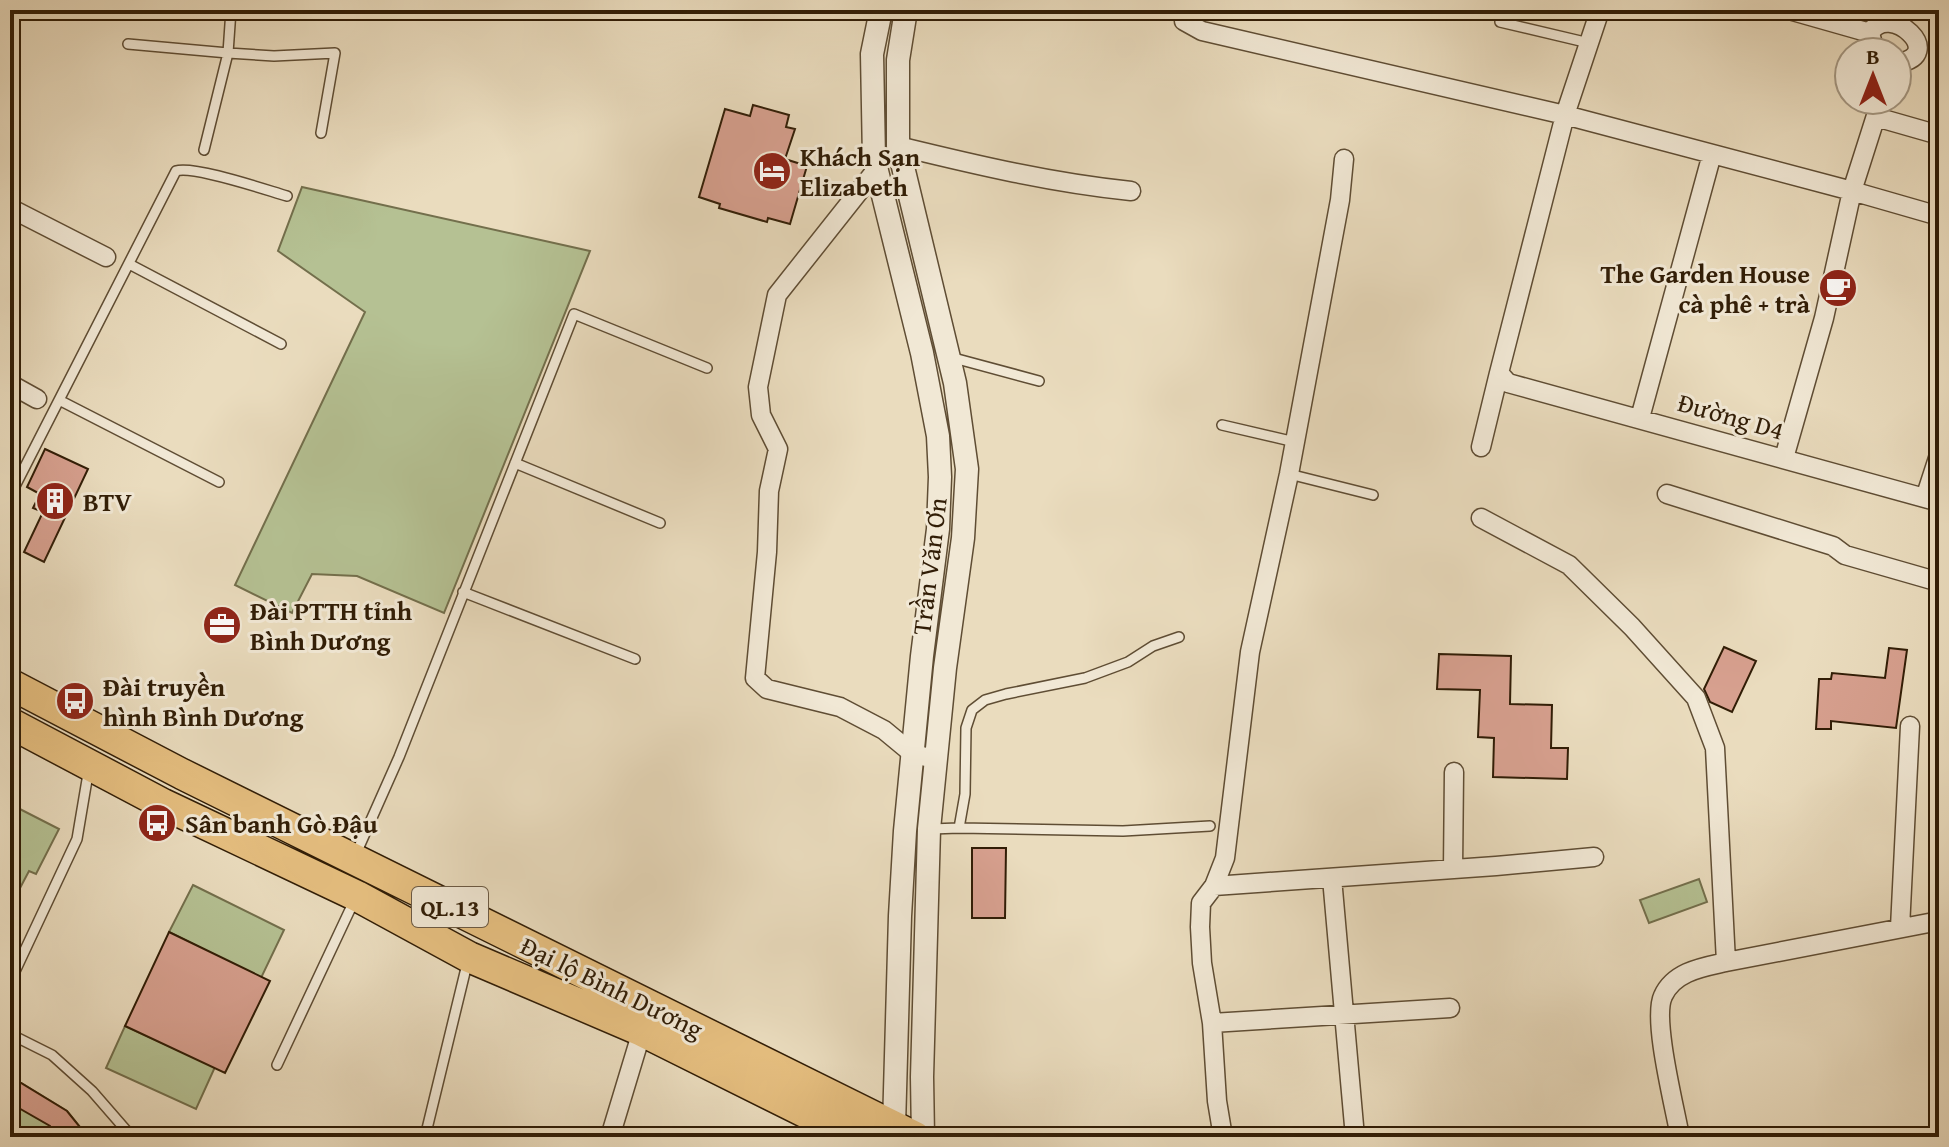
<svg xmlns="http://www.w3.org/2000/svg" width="1949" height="1147" viewBox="0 0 1949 1147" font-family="'Gentium Book Plus',serif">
  <rect width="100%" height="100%" fill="#eadcbe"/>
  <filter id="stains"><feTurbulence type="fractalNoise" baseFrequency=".0025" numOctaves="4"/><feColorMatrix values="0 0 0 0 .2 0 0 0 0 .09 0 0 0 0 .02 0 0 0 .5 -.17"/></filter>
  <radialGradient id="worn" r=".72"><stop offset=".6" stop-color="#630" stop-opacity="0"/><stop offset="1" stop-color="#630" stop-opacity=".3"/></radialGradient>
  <path fill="#b5c193" stroke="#736f4c" stroke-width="2" d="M 302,187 L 590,251 L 444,613 L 357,576 L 312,574 L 292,613 L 235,585 L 365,312 L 278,251 Z
    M 10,804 L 59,829 L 36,874 L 29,871 L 10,907 Z
    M 1699,879 L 1707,902 L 1649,923 L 1640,900 Z
    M 193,885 L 284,930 L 261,978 L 169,932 Z
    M 125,1026 L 215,1067 L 196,1109 L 106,1068 Z
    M 10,1080 L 21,1083 L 67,1111 L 88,1137 L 10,1137 Z"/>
  <path fill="#d7a08f" stroke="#311d06" stroke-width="2" d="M 753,105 L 789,115 L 786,127 L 795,129 L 785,159 L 807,166 L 790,224 L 768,218 L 767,222 L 719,208 L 720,204 L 699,197 L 725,109 L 750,116 Z
    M 45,449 L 88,469 L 44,562 L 24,552 L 43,512 L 33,508 L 40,494 L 27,487 Z
    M 1724,647 L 1756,661 L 1732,712 L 1710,702 L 1704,689 Z
    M 1889,648 L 1907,650 L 1896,728 L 1831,721 L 1831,729 L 1816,729 L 1819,679 L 1831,679 L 1832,673 L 1885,678 Z
    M 1439,654 L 1511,656 L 1510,704 L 1552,705 L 1551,748 L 1568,748 L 1567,779 L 1493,777 L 1494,738 L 1478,737 L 1480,690 L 1437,689 Z
    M 972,848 L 1006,848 L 1005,918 L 972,918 Z
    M 169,932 L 270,981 L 225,1073 L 125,1026 Z
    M 10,1080 L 21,1083 L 67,1111 L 88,1137 L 57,1137 L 50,1126 L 10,1103 Z"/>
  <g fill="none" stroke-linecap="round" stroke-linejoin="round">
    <defs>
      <path id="service" d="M 1500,22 L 1589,43
        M 128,44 L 228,53 L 231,10
        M 204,150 L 228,53 L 274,56 L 335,53 L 321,133
        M 131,265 L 281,344
        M 950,357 L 1039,381
        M 59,400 L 219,482
        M 1222,425 L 1295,442
        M 515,463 L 660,523
        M 1289,474 L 1373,495
        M 10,496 L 176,171 C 193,165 266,190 287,196
        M 463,592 L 635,659
        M 959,828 L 1123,831 L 1210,826
        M 931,829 L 959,828 L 965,794 L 966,728 L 972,710 L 985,700 L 1006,694 L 1085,678 L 1128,662 L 1153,646 L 1179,637
        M 355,856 L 399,757 L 574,314 L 707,368
        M 10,982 L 77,839 L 89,768
        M 10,1034 L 52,1055 L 92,1091 L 132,1137
        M 277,1065 L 355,899
        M 425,1137 L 468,960"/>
      <path id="minor" d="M 1184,10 L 1184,21 L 1202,31 L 1565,115 L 1600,10
        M 1789,10 L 1870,33
        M 1875,52 L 1870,33 C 1889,0 1949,56 1897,63
        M 1881,100 L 1852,191 L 1939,216
        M 1876,117 L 1939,135
        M 898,146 C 976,165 1052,183 1131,191
        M 876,170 L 777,295 L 758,387 L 761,415 L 778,449 L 769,491 L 767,552 L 755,678 L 767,689 L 840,707 L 884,730 L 913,754 L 935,759
        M 10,208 L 106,257
        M 10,384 L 37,399
        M 1640,418 L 1712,154
        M 1481,447 L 1499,373
        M 1784,458 L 1824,318 L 1852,191 L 1565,115 L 1499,373 L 1508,383 L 1939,502
        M 1667,494 L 1833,546 L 1845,555 L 1939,582
        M 1925,498 L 1939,455
        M 1481,518 L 1569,565 L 1632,627 L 1696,698 L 1715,748 L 1726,962
        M 1453,869 L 1454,772
        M 1332,878 L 1355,1137
        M 1214,886 L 1496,866 L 1594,857
        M 1900,928 L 1910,726
        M 1212,1023 L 1450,1008
        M 610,1137 L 642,1031
        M 1223,1137 L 1217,1101 L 1212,1023 L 1202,963 L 1200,927 L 1201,903 L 1214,886 L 1225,858 L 1250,652 L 1289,474 L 1340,200 L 1344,159
        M 1680,1137 C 1675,1108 1652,1019 1663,996 C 1674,971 1704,967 1726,962 L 1939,921"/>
      <path id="tertiary" d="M 881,10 L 872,54 L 874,159 L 922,353 L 938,436 L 940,477 L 938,529 L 922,656 L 905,831 L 900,916 L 894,1126
        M 906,10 L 898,60 L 898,146 L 955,383 L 967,469 L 963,538 L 945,668 L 929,829 L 922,1077 L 923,1137"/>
      <path id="trunk" d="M 10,684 L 182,774 L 915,1137
        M 10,723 L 163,804 L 357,896 L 469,957 L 642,1031 L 855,1137"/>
    </defs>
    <use href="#service" stroke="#5f4d34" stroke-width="12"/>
    <use href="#minor" stroke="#5f4d34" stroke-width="21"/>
    <use href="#tertiary" stroke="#5f4d34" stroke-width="25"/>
    <use href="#trunk" stroke="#311d06" stroke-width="33"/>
    <use href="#service" stroke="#f1e8d5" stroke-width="9"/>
    <use href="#minor" stroke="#f1e8d5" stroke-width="18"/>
    <use href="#tertiary" stroke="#f1e8d5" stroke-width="22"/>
    <use href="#trunk" stroke="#e5be7f" stroke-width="30"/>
  </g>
  <defs>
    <symbol id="hotel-disc" viewBox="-11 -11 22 22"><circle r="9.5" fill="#8f2418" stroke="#f1e8d5"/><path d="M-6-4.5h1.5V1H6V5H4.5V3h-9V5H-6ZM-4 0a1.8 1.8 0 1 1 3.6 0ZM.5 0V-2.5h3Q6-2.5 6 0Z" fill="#fff"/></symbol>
    <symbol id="cafe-disc" viewBox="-11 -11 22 22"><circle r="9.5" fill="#8f2418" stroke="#f1e8d5"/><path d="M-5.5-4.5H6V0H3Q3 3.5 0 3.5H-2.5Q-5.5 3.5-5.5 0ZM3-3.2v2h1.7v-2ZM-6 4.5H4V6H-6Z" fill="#fff"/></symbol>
    <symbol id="building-disc" viewBox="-11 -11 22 22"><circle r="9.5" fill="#8f2418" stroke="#f1e8d5"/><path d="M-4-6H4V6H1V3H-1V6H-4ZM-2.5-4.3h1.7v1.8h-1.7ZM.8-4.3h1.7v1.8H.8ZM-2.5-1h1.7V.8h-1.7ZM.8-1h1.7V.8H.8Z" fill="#fff"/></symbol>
    <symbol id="office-disc" viewBox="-11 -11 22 22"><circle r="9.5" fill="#8f2418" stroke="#f1e8d5"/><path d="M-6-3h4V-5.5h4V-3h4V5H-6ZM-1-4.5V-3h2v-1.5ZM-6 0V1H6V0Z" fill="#fff"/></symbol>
    <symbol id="bus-disc" viewBox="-11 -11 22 22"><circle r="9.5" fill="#8f2418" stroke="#f1e8d5"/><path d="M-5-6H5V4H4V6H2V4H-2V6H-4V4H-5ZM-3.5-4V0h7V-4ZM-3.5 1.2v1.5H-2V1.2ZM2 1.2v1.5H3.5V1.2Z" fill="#fff"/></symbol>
  </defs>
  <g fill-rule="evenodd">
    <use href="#hotel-disc" x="750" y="149" width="44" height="44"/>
    <use href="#cafe-disc" x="1816" y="266" width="44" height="44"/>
    <use href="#building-disc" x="33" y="479" width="44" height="44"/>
    <use href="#office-disc" x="200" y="603" width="44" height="44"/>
    <use href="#bus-disc" x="53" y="679" width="44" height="44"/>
    <use href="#bus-disc" x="135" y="801" width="44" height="44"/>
  </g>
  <g text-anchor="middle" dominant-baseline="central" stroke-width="6" stroke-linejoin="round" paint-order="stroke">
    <rect fill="#f1e8d5" stroke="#6b5a44" stroke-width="2" x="412" y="887" width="76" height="40" rx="6"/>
    <g font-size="24" font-weight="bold" fill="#311d06">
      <text x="450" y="907">QL.13</text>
    </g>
    <g font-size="26" font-weight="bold" fill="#311d06" stroke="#f1e8d5" text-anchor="start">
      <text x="800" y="156">Khách Sạn<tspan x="800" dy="30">Elizabeth</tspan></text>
      <text x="1810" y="273" text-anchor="end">The Garden House<tspan x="1810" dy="30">cà phê + trà</tspan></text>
      <text x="83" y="501">BTV</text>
      <text x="250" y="610">Đài PTTH tỉnh<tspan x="250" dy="30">Bình Dương</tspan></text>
      <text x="103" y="686">Đài truyền<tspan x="103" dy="30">hình Bình Dương</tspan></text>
      <text x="185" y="823">Sân banh Gò Đậu</text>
    </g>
    <g font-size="26" fill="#311d06" stroke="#f1e8d5">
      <text transform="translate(1731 416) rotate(16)">Đường D4</text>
      <text transform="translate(929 566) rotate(-83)">Trần Văn Ơn</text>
      <text transform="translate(612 987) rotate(26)">Đại lộ Bình Dương</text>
    </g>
  </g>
  <rect width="1949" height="1147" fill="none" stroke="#eadcbe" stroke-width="40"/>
  <rect x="12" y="12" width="1925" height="1123" fill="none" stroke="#311d06" stroke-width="4"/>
  <rect x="20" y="20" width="1909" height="1107" fill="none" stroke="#311d06" stroke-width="2"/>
  <g transform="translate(1873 76)"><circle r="38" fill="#f1e8d5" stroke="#a49782" stroke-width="2"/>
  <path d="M0-6L14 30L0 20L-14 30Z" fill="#8f2418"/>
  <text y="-12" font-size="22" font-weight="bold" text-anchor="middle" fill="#311d06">B</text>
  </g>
  <rect width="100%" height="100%" filter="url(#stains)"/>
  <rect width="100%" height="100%" fill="url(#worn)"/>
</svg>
